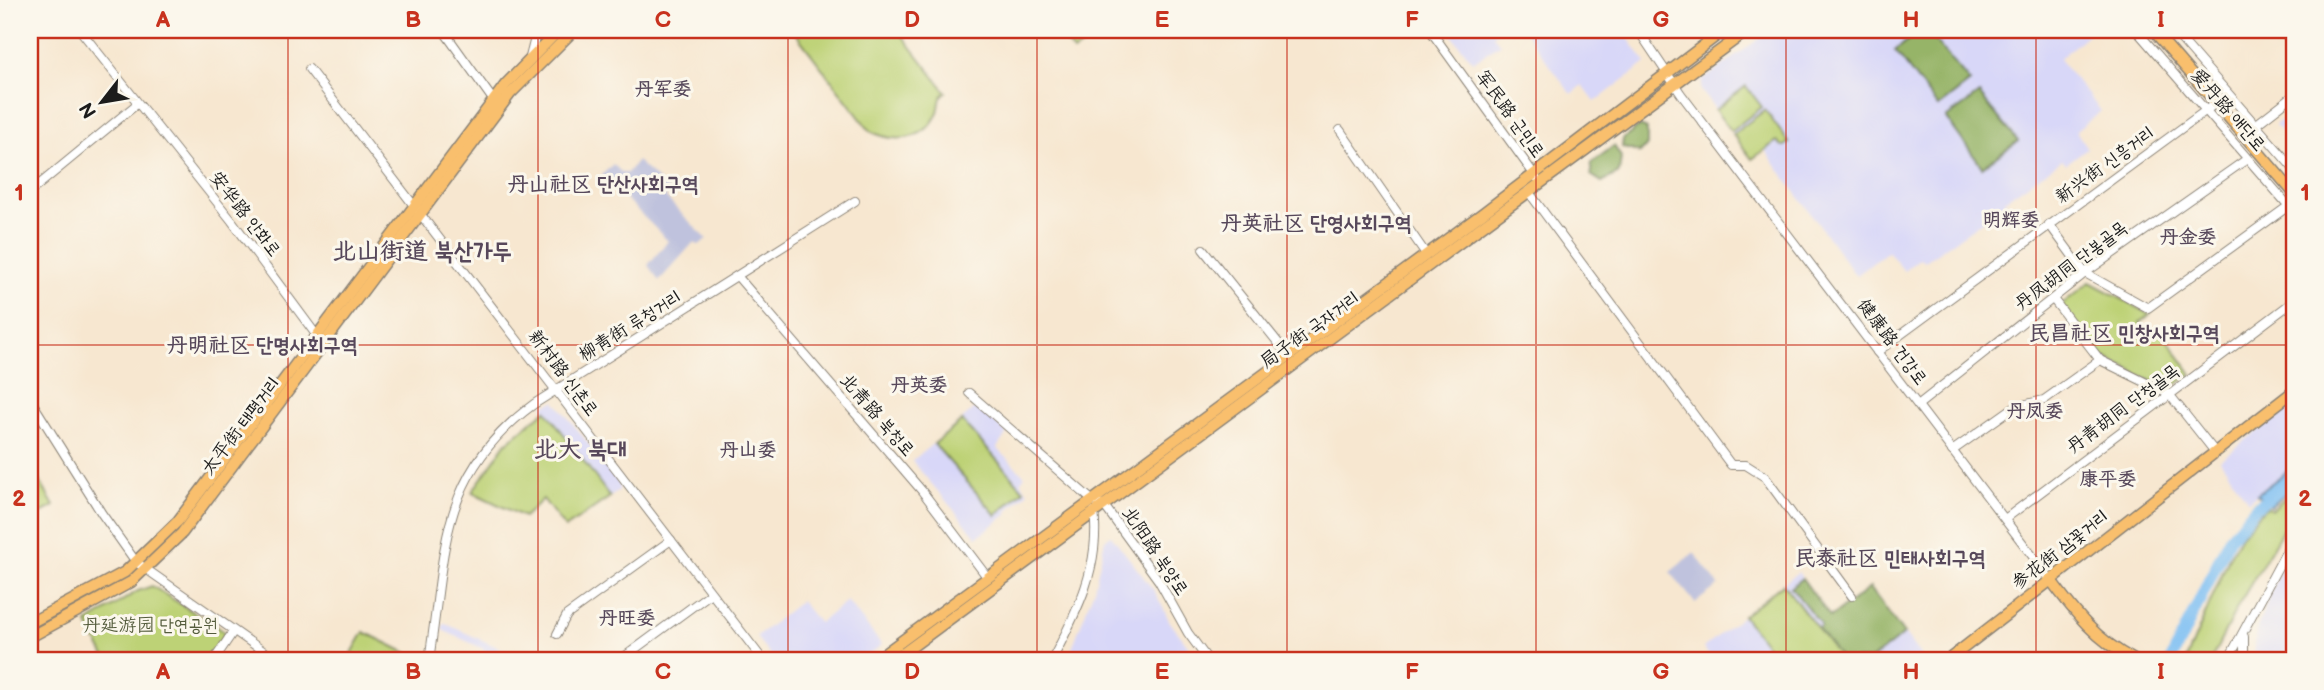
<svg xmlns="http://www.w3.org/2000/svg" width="2324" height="690" viewBox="0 0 2324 690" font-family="'Balsamiq Sans','LXGW WenKai TC','Poor Story',sans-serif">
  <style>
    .built { fill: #d8d7f8 }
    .industrial { fill: #bfc2dd }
    .green { fill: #bdd276; stroke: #6c7749; stroke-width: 2 }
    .forest { fill: #96b467; stroke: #596842; stroke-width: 2 }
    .water { fill: #7ebff3; stroke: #4d6e88; stroke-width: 2 }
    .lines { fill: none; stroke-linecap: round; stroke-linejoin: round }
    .river { stroke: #7ebff3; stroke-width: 12 }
    .minor-casing { stroke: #8a8276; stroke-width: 10 }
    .major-casing { stroke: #8a8276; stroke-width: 13 }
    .minor { stroke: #fff; stroke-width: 8 }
    .major { stroke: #f9bf6d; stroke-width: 10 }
    .grid { fill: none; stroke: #c8321e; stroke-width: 2; stroke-opacity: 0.55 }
    .labels { text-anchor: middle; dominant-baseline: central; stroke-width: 6; stroke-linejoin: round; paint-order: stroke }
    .street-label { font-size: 18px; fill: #1c1c1c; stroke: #fbf7ec }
    .park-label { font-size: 18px; fill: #545c3c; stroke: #fbf7ec }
    .neighbourhood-label { font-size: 19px; font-weight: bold; fill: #57485b; stroke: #fbf7ec }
    .quarter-label { font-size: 21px; font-weight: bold; fill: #57485b; stroke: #fbf7ec }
    .district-label { font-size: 24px; font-weight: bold; fill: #57485b; stroke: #fbf7ec }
    .neatline { fill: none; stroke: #c8321e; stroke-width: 2.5 }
    .grid-label { font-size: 23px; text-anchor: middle; font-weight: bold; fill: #c8321e }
  </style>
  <rect width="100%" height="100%" fill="#fbf7ec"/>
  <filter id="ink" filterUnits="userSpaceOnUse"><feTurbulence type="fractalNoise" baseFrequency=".0143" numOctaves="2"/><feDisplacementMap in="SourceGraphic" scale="14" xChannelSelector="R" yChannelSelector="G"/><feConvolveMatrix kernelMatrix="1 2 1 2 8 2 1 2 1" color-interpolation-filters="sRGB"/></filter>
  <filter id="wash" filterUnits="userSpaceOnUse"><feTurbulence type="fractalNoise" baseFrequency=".00686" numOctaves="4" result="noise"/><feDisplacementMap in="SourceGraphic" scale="28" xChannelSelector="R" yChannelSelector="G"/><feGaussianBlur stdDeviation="1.57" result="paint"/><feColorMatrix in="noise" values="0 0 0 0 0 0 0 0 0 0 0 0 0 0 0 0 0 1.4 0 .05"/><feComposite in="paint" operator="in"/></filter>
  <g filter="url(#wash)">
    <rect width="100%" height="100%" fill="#f7e7d0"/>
    <g class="built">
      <path d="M 1448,30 L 1500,30 L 1493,35 L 1500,44 L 1473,62 Z"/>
      <path d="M 1524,30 L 1622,30 L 1646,63 L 1595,102 L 1582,85 L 1571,94 Z"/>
      <path d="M 1771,30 L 2093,30 L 2059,59 L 2101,111 L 2076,131 L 2087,148 L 2066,164 L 2062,160 L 2005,200 L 2007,204 L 1924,262 L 1920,258 L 1904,271 L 1888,251 L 1856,276 L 1765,150 L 1752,159 L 1701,90 L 1702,81 Z"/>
      <path d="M 2294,110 L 2294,147 L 2275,125 Z"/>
      <path d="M 555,401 L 619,483 L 619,491 L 610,497 L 543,406 Z"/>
      <path d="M 2294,403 L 2294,466 L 2248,501 L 2220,460 Z"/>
      <path d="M 977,407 L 1007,433 L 997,448 L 1025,476 L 1021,481 L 1028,493 L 1007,511 L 1008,514 L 977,537 L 912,461 Z"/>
      <path d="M 1111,535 L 1155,592 L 1170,622 L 1199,660 L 1078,660 L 1071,651 L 1094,589 L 1105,540 Z"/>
      <path d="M 2282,566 L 2294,580 L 2294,660 L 2252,660 L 2258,625 Z"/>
      <path d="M 1798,572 L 1830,617 L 1870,588 L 1924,660 L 1713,660 L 1703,648 Z"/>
      <path d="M 801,601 L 819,623 L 847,601 L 882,645 L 861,660 L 774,660 L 756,637 Z"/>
      <path d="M 444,623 L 526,660 L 486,660 L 484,649 L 442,630 Z"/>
    </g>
    <g class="industrial">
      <path d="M 637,161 L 670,191 L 665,197 L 707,239 L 699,245 L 694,242 L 659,281 L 648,265 L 668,241 L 602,175 L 613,164 L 622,173 L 627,173 Z"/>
      <path d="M 1694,553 L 1719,585 L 1695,603 L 1670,572 Z"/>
    </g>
    <g class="green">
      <path d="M 793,30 L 898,30 L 946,92 C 938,98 941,103 938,112 C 926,141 895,144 870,131 Z"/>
      <path d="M 1057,30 L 1100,30 L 1102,33 L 1073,52 Z"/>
      <path d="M 1746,86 L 1762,107 L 1731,131 L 1715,110 Z"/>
      <path d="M 1765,110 L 1789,143 L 1783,147 L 1777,141 L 1752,159 L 1733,134 Z"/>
      <path d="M 2090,282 L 2150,314 L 2140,323 L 2149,335 L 2159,328 L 2192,374 L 2168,389 L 2098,354 L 2061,305 Z"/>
      <path d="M 546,410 L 610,497 L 565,528 L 543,499 L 524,517 L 472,492 L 506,443 Z"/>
      <path d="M 962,421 L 1024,490 L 996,515 L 934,444 Z"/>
      <path d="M 30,464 L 54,506 L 30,519 Z"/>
      <path d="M 2294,490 L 2294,511 L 2239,604 L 2211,660 L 2186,660 L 2230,555 L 2242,534 L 2263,510 L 2267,507 L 2271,510 Z"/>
      <path d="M 1783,584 L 1842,660 L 1778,660 L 1743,616 Z"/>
      <path d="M 152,586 L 226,633 L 206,660 L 107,660 L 87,623 L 138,591 Z"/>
      <path d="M 364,632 L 417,658 L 416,660 L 348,660 Z"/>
    </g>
    <g class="forest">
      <path d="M 1920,30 L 1926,30 L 1970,82 L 1938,107 L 1895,51 Z"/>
      <path d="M 1979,94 L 2018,141 L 1982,167 L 1946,118 Z"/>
      <path d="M 1640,126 L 1647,129 L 1647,145 L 1640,153 L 1622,147 L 1623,139 Z"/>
      <path d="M 1614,146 L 1621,157 L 1619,173 L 1602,182 L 1591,175 L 1591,163 Z"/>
      <path d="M 1802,578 L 1830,617 L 1870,588 L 1904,634 L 1871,660 L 1842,660 L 1818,629 L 1821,625 L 1791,587 Z"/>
    </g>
    <path class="water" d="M 2294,466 L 2294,485 L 2271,506 L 2257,494 Z"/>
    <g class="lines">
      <path class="river" d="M 2171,660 L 2229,539 L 2255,508 L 2294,478"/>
    </g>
  </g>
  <g filter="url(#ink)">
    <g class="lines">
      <g class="minor-casing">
        <g id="minor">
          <path d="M 80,30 L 232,221 L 320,340"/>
          <path d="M 443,30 L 496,104"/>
          <path d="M 1430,30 L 1536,177"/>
          <path d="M 1638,30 L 1681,94 L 2050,579"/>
          <path d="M 2136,30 L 2294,212"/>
          <path d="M 2173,30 L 2294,169"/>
          <path d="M 2282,30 L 2294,45"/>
          <path d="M 529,61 L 537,30"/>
          <path d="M 309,69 L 763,660"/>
          <path d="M 1340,130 L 1426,254"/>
          <path d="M 2249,130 L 2294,95"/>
          <path d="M 30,175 L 38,185"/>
          <path d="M 1528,191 L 1731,465 L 1746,465 L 1765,477 L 1852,596"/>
          <path d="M 30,192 L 137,104"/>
          <path d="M 2049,224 L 2085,273 L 2148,308 L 2294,202"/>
          <path d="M 1203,249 L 1288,355"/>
          <path d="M 738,277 L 922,491 L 988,578"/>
          <path d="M 2053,299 L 2100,360 L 2169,394 L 2215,452"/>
          <path d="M 1877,352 L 2216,103"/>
          <path d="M 969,393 L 1093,501 L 1103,504 L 1159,581 L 1188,633 L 1208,660"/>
          <path d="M 30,399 L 102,514 L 136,562 L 276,660"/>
          <path d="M 1918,405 L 2085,273 L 2247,159"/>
          <path d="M 1952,451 L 2014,407 L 2044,400 L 2100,360"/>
          <path d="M 2005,519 L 2294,301"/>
          <path d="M 557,634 L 567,615 L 671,540"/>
          <path d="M 214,660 L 233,632"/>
          <path d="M 429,660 C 446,554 437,475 534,404 L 855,201"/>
          <path d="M 620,660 L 711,593"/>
          <path d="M 1052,660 C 1077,612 1101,566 1094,511"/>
          <path d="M 2228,660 L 2294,537"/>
          <path d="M 2244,660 L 2244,637"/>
        </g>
      </g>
      <g class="major-casing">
        <g id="major">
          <path d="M 2153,30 L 2294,193"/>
          <path d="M 2050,579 C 2075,613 2096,640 2134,660"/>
          <path d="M 30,623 L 125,572 L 178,521 L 506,84 L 559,30"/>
          <path d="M 30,637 L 131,582 L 182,533 L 510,94 L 574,30"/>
          <path d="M 876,660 L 1483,213 L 1724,30"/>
          <path d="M 894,660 L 1748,30"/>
          <path d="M 1948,660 L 2294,391"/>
        </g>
      </g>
      <use href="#minor" class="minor"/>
      <use href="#major" class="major"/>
    </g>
  </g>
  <path class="grid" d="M 288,30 L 288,660M 538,30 L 538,660M 788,30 L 788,660M 1037,30 L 1037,660M 1287,30 L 1287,660M 1536,30 L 1536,660M 1786,30 L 1786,660M 2036,30 L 2036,660M 30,345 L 2294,345"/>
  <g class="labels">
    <g class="street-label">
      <text transform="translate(2228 110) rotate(49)">爱丹路 애단로</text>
      <text transform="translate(1510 114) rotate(54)">军民路 군민로</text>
      <text transform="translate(2105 165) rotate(-36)">新兴街 신흥거리</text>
      <text transform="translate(245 214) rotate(52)">安华路 안화로</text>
      <text transform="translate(2071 266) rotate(-37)">丹凤胡同 단봉골목</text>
      <text transform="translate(630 326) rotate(-32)">柳青街 류청거리</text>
      <text transform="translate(1310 330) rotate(-36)">局子街 국자거리</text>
      <text transform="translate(1892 342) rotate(53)">健康路 건강로</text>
      <text transform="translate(563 373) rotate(53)">新村路 신촌로</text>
      <text transform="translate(2123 409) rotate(-37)">丹青胡同 단청골목</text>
      <text transform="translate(877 415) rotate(49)">北青路 북청로</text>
      <text transform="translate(241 426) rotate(-53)">太平街 태평거리</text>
      <text transform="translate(2060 550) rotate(-38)">参花街 삼꽃거리</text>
      <text transform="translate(1155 551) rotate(56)">北阳路 북양로</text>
    </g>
    <g class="park-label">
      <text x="150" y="625">丹延游园 단연공원</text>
    </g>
    <g class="neighbourhood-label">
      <text x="663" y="89">丹军委</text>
      <text x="2011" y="220">明辉委</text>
      <text x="2188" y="237">丹金委</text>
      <text x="919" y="385">丹英委</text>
      <text x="2035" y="411">丹凤委</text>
      <text x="748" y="450">丹山委</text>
      <text x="2108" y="479">康平委</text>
      <text x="627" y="618">丹旺委</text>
    </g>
    <g class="quarter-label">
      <text x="603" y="184">丹山社区 단산사회구역</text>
      <text x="1316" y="223">丹英社区 단영사회구역</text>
      <text x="2124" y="333">民昌社区 민창사회구역</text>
      <text x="262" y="345">丹明社区 단명사회구역</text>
      <text x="1890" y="558">民泰社区 민태사회구역</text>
    </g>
    <g class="district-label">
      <text x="422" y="251">北山街道 북산가두</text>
      <text x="580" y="449">北大 북대</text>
    </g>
  </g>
  <rect width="2324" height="690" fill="none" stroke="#fbf7ec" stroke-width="77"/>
  <g transform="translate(102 102) rotate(239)" stroke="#fbf7ec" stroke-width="5" paint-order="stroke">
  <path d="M0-5L12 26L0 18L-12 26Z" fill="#1c1c1c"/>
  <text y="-10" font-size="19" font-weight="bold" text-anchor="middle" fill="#1c1c1c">N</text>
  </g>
  <rect x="38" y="38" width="2248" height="614" class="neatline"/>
  <g class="grid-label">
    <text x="163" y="27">A</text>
    <text x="413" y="27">B</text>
    <text x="663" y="27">C</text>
    <text x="912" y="27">D</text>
    <text x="1162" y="27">E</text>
    <text x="1412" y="27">F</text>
    <text x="1661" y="27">G</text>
    <text x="1911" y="27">H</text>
    <text x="2161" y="27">I</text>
    <text x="19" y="200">1</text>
    <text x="2305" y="200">1</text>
    <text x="19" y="506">2</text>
    <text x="2305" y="506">2</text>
    <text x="163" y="679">A</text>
    <text x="413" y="679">B</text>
    <text x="663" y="679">C</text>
    <text x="912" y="679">D</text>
    <text x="1162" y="679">E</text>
    <text x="1412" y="679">F</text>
    <text x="1661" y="679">G</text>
    <text x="1911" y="679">H</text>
    <text x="2161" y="679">I</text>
  </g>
</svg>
